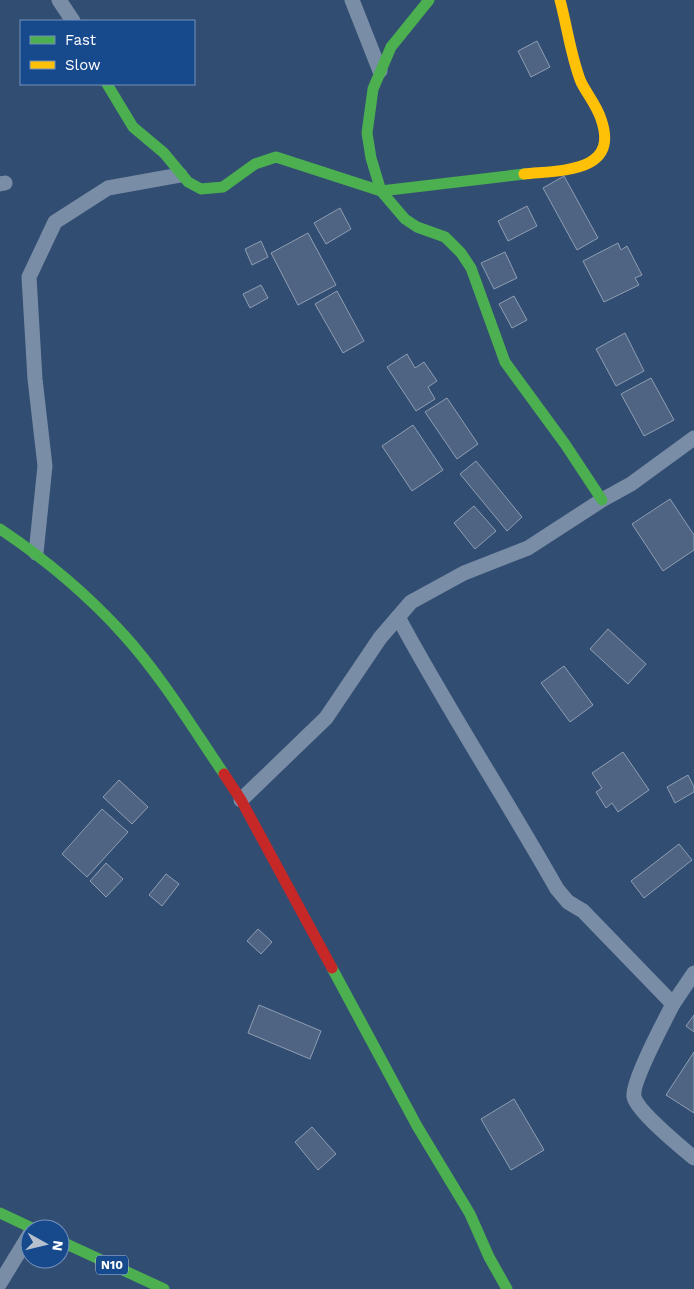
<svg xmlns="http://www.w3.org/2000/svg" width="694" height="1289" viewBox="0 0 694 1289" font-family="'Work Sans',sans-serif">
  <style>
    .building { fill: #4e6482; stroke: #8e9eb4 }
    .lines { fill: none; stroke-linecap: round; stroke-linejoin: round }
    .street { stroke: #798da6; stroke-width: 15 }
    .fast { stroke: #4caf50; stroke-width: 11 }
    .slow { stroke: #ffc107; stroke-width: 11 }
    .jam { stroke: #c62828; stroke-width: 11 }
    .labels { text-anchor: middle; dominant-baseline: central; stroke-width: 4; stroke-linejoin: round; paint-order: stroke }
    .shield { fill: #17498d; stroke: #b9c8dd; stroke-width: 1 }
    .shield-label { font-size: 12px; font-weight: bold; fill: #fff }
  </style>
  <rect width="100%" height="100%" fill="#324d72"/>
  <g class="building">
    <path d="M 537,41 L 550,67 L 531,77 L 518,51 Z"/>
    <path d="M 564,176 L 598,238 L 577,250 L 543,188 Z"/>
    <path d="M 527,206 L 537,226 L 508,241 L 498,221 Z"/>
    <path d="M 340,208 L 351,229 L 326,244 L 314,223 Z"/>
    <path d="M 308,233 L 336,285 L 298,305 L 271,253 Z"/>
    <path d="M 261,241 L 268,257 L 252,265 L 245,249 Z"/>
    <path d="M 618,243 L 621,250 L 627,246 L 642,275 L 635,278 L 639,285 L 604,302 L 583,261 Z"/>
    <path d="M 505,252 L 517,278 L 494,289 L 481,263 Z"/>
    <path d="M 261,285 L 268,298 L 250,308 L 243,294 Z"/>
    <path d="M 337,291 L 364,341 L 343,353 L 315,304 Z"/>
    <path d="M 514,296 L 527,320 L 512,328 L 499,304 Z"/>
    <path d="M 625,333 L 644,371 L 616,386 L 596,349 Z"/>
    <path d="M 407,354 L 415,368 L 424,362 L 437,381 L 428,387 L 435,399 L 416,411 L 387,367 Z"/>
    <path d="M 651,378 L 674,420 L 644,436 L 621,394 Z"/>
    <path d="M 447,398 L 478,444 L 457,459 L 425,412 Z"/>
    <path d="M 413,425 L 443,470 L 412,491 L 382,446 Z"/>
    <path d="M 476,461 L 522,517 L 507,531 L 460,474 Z"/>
    <path d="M 670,499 L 694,535 L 694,550 L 663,571 L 632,524 Z"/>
    <path d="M 474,506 L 496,531 L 475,549 L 454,523 Z"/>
    <path d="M 608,629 L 646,664 L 628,684 L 590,649 Z"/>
    <path d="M 564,666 L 593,705 L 570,722 L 541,683 Z"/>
    <path d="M 623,752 L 649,790 L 618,812 L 612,803 L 606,808 L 596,792 L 602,788 L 592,773 Z"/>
    <path d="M 688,775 L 694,787 L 694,792 L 675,803 L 667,787 Z"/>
    <path d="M 119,780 L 148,807 L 132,824 L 103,797 Z"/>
    <path d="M 102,809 L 128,832 L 87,877 L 62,854 Z"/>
    <path d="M 679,844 L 692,860 L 644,898 L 631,881 Z"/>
    <path d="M 106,863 L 123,879 L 106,897 L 90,881 Z"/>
    <path d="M 166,874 L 179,884 L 162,906 L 149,895 Z"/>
    <path d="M 258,929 L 272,942 L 261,954 L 247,941 Z"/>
    <path d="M 259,1005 L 321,1031 L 310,1059 L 248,1033 Z"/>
    <path d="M 694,1015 L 694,1032 L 686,1026 Z"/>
    <path d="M 694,1052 L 694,1113 L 666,1095 Z"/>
    <path d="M 514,1099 L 544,1150 L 511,1170 L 481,1119 Z"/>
    <path d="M 312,1127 L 336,1154 L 318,1170 L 295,1142 Z"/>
  </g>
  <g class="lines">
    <g class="street">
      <path d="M 59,0 L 73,21"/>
      <path d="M 352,0 L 380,71"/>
      <path d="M 0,184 L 5,183"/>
      <path d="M 36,553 L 45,466 L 35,379 L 29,277 L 55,222 L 108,188 L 180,175"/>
      <path d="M 398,617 C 448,710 505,797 557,889 L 568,902 L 583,911 L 673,1004 L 694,973"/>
      <path d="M 241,800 L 326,718 L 380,638 L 411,602 L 464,573 L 528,548 L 602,500 L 631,484 L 694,438"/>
      <path d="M 673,1004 C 665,1020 631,1083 634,1097 C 638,1112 681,1147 694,1158"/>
      <path d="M 0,1283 L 30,1234"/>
    </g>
    <g class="fast">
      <path d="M 429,0 L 391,47 L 373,89 L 367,133 L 371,158 L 381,191 L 405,219 L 417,227 L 445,237 L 461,253 L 471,268 L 505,362 L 565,444 L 602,500"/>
      <path d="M 107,84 L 133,127 L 164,153 L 188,182 L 201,189 L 223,187 L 255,164 L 276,157 L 381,191 L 524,174"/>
      <path d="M 0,529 C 45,559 87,594 124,635 C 162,677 192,727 224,774"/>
      <path d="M 332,968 L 417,1126 L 470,1214 L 489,1257 L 507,1289"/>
      <path d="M 0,1213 L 34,1229"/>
      <path d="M 60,1241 L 164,1289"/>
    </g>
    <path class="slow" d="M 524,174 C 561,170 620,173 601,119 C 597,106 587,94 581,82 C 571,57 567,26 560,0"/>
    <path class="jam" d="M 224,774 L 241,800 L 332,968"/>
  </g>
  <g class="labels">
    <rect class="shield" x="96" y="1255.5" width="32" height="19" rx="4"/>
    <g class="shield-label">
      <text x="112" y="1265">N10</text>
    </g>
  </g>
  <rect x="20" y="20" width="175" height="65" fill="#17498d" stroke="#7492bb"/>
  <rect x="30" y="36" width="25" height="8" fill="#4caf50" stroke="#7492bb"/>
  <text x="65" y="45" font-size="15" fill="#ffffff">Fast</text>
  <rect x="30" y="61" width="25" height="8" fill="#ffc107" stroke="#7492bb"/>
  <text x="65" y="70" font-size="15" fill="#ffffff">Slow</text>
  <g transform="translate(45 1244) rotate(98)"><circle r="24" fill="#17498d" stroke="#7492bb"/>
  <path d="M0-4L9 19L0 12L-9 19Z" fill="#b7c1ce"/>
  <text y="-8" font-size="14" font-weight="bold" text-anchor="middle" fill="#ffffff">N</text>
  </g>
</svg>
